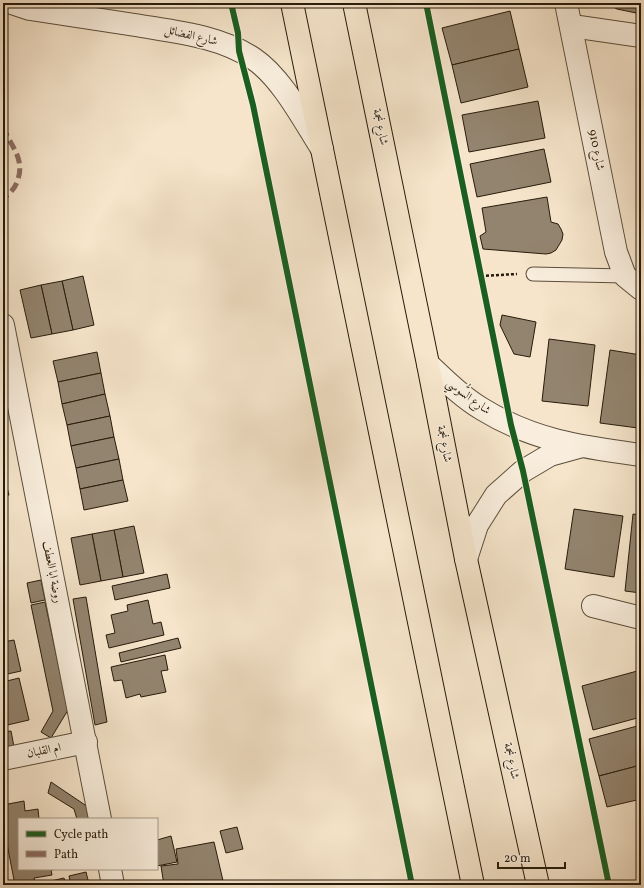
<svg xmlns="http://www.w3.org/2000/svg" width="644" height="888" viewBox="0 0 644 888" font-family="Vollkorn,Amiri,serif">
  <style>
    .building { fill: #93846f; stroke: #271b0b }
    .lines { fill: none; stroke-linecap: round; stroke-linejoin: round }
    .service-casing { stroke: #5b4e3b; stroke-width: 15 }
    .minor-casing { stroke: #5b4e3b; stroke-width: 24 }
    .tertiary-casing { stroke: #5b4e3b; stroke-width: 24 }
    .primary-casing { stroke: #271b0b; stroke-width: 24 }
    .path { stroke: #271b0b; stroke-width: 2.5; stroke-dasharray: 3 2; stroke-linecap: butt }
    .service { stroke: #f9eedd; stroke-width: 13 }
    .minor { stroke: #f9eedd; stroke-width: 22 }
    .tertiary { stroke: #f9eedd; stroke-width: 22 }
    .primary { stroke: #f6e5cb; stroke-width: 22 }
    .quiet { stroke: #8d6e63; stroke-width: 5; stroke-dasharray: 10 5; stroke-linecap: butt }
    .cycleway-casing { stroke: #f9eedd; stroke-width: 8 }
    .cycleway { stroke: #1b5e20; stroke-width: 6 }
    .labels { text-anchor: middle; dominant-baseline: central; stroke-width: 3; stroke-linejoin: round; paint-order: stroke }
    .street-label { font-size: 12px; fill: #271b0b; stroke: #f9eedd }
  </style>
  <rect width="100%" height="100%" fill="#f6e5cb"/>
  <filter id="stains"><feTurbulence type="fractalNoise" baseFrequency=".005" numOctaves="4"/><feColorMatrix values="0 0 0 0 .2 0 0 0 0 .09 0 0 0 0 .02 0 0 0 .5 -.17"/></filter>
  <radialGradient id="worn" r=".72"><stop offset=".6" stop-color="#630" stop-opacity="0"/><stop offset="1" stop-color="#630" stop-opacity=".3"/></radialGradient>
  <g class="building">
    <path d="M 606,3 L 641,3 L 641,14 L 617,9 Z"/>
    <path d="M 510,11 L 519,49 L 452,65 L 442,28 Z"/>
    <path d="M 519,49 L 528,87 L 461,103 L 452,65 Z"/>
    <path d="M 538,101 L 545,138 L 469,152 L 462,115 Z"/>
    <path d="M 544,149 L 551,182 L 477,197 L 470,164 Z"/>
    <path d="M 547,197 L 551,222 L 558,224 L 561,229 L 563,234 L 562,240 L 556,250 L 551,253 L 546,254 L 483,249 L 480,236 L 486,232 L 482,208 Z"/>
    <path d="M 83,276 L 94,325 L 73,330 L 62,281 Z"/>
    <path d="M 62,281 L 73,330 L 52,334 L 41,285 Z"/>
    <path d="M 41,285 L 52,334 L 31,338 L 20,290 Z"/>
    <path d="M 502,315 L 536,322 L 530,357 L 514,354 L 500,325 Z"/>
    <path d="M 549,339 L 595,345 L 588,406 L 542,401 Z"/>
    <path d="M 610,350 L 641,355 L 641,407 L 638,428 L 600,423 Z"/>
    <path d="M 97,352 L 101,373 L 58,382 L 53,361 Z"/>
    <path d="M 101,373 L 105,394 L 62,404 L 58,382 Z"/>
    <path d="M 105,394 L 110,416 L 67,425 L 62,404 Z"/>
    <path d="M 110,416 L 114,437 L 71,446 L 67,425 Z"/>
    <path d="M 114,437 L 119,459 L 76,468 L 71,446 Z"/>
    <path d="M 119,459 L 123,480 L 80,489 L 76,468 Z"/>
    <path d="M 3,473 L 9,495 L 3,496 Z"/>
    <path d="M 123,480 L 128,501 L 84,510 L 80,489 Z"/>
    <path d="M 574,509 L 623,516 L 614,577 L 565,569 Z"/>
    <path d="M 633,514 L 641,515 L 641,593 L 625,591 Z"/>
    <path d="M 134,526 L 144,573 L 123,577 L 114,530 Z"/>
    <path d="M 114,530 L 123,577 L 101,581 L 92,534 Z"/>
    <path d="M 92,534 L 101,581 L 80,585 L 71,538 Z"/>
    <path d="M 167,574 L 170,588 L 115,600 L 112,586 Z"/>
    <path d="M 41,580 L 45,600 L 31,603 L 27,583 Z"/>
    <path d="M 86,597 L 107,722 L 95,725 L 73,599 Z"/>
    <path d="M 148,600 L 153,624 L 161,622 L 164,635 L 109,648 L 106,635 L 115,633 L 111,615 L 128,611 L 127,605 Z"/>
    <path d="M 45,602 L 68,710 L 51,738 L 41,732 L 53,711 L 31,605 Z"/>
    <path d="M 178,638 L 181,648 L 121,662 L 119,653 Z"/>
    <path d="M 14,640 L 21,671 L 3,675 L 3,642 Z"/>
    <path d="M 165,655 L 168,670 L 161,671 L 166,692 L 141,697 L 140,694 L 126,698 L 122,680 L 114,681 L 111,667 Z"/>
    <path d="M 641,670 L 641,717 L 593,730 L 582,686 Z"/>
    <path d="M 19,678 L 29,720 L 3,726 L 3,682 Z"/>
    <path d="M 641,725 L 641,765 L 599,776 L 589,739 Z"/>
    <path d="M 11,731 L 14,747 L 3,749 L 3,732 Z"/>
    <path d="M 641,765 L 641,799 L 607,807 L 599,776 Z"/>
    <path d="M 51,782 L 91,809 L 93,819 L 77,819 L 74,809 L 48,793 Z"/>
    <path d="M 24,801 L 25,811 L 38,809 L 39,819 L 19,819 L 19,869 L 57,869 L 51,870 L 52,875 L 34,878 L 35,882 L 15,885 L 3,823 L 3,805 Z"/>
    <path d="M 237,827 L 243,849 L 226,853 L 220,831 Z"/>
    <path d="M 171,836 L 177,862 L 157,866 L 157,840 Z"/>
    <path d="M 214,842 L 224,885 L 164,885 L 161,866 L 178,864 L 176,849 Z"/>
    <path d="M 86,872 L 89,884 L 71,885 L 69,876 Z"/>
    <path d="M 64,878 L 66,885 L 52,885 L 51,881 Z"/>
  </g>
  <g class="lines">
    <g class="service-casing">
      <path id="service" d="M 533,274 L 625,276"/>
    </g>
    <g class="minor-casing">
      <g id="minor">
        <path d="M 566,3 L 616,252 L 625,276 L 641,289"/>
        <path d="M 572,26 L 641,36"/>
        <path d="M 3,325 L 100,819"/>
        <path d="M 428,364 C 445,380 462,397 482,409 C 534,441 582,447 641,455"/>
        <path d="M 466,559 L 477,525 L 496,495 L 523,471 L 550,455 L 579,447"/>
        <path d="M 593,606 L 641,618"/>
        <path d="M 3,759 L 86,742"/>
        <path d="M 110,869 L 113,885"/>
      </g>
    </g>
    <g class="tertiary-casing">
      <path id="tertiary" d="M 12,3 L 30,9 C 65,14 100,20 135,25 C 176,32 220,36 254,59 C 282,78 304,121 322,149"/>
    </g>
    <g class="primary-casing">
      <g id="primary">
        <path d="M 292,3 L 473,885"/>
        <path d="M 354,3 L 428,364 L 466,559 L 538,885"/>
      </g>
    </g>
    <path class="path" d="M 481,276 L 517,274"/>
    <use href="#service" class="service"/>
    <use href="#minor" class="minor"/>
    <use href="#tertiary" class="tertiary"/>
    <use href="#primary" class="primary"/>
    <path class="quiet" d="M 3,127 C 10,145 25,158 18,179 C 16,187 10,194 3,198"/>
    <g class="cycleway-casing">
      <g id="cycleway">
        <path d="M 231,3 L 238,33 L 239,51 L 253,105 L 412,885"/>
        <path d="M 426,3 L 511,425 L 523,471 L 609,885"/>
      </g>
    </g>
    <use href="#cycleway" class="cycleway"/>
  </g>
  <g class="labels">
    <g class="street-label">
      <text transform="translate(191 36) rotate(13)">شارع الفضائل</text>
      <text transform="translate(380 127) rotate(78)">شارع نجمة</text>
      <text transform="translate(596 150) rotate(79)">شارع 910</text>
      <text transform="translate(468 397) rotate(36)">شارع السُّوسي</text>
      <text transform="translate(444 444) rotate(79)">شارع نجمة</text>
      <text transform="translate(52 572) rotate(79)">روضة ابا العطف</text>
      <text transform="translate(44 751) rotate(-11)">ام القلبان</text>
      <text transform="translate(511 761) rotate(78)">شارع نجمة</text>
    </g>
  </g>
  <rect width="644" height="888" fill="none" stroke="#f6e5cb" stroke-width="16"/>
  <rect x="4" y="4" width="636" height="880" fill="none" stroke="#271b0b" stroke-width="2"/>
  <rect x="8" y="8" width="628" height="872" fill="none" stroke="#271b0b"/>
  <rect x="18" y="818" width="140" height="52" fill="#f9eedd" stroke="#a59a89"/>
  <rect x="26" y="831" width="20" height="6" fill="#1b5e20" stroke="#a59a89"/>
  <text x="54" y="838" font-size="12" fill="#271b0b">Cycle path</text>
  <rect x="26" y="851" width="20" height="6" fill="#8d6e63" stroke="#a59a89"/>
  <text x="54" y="858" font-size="12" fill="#271b0b">Path</text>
  <path d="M498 862v6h67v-6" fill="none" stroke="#271b0b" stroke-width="2"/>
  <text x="504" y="862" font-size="12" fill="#271b0b" stroke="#f9eedd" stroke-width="3" paint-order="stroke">20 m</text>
  <rect width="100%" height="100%" filter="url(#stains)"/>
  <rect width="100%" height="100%" fill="url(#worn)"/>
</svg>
